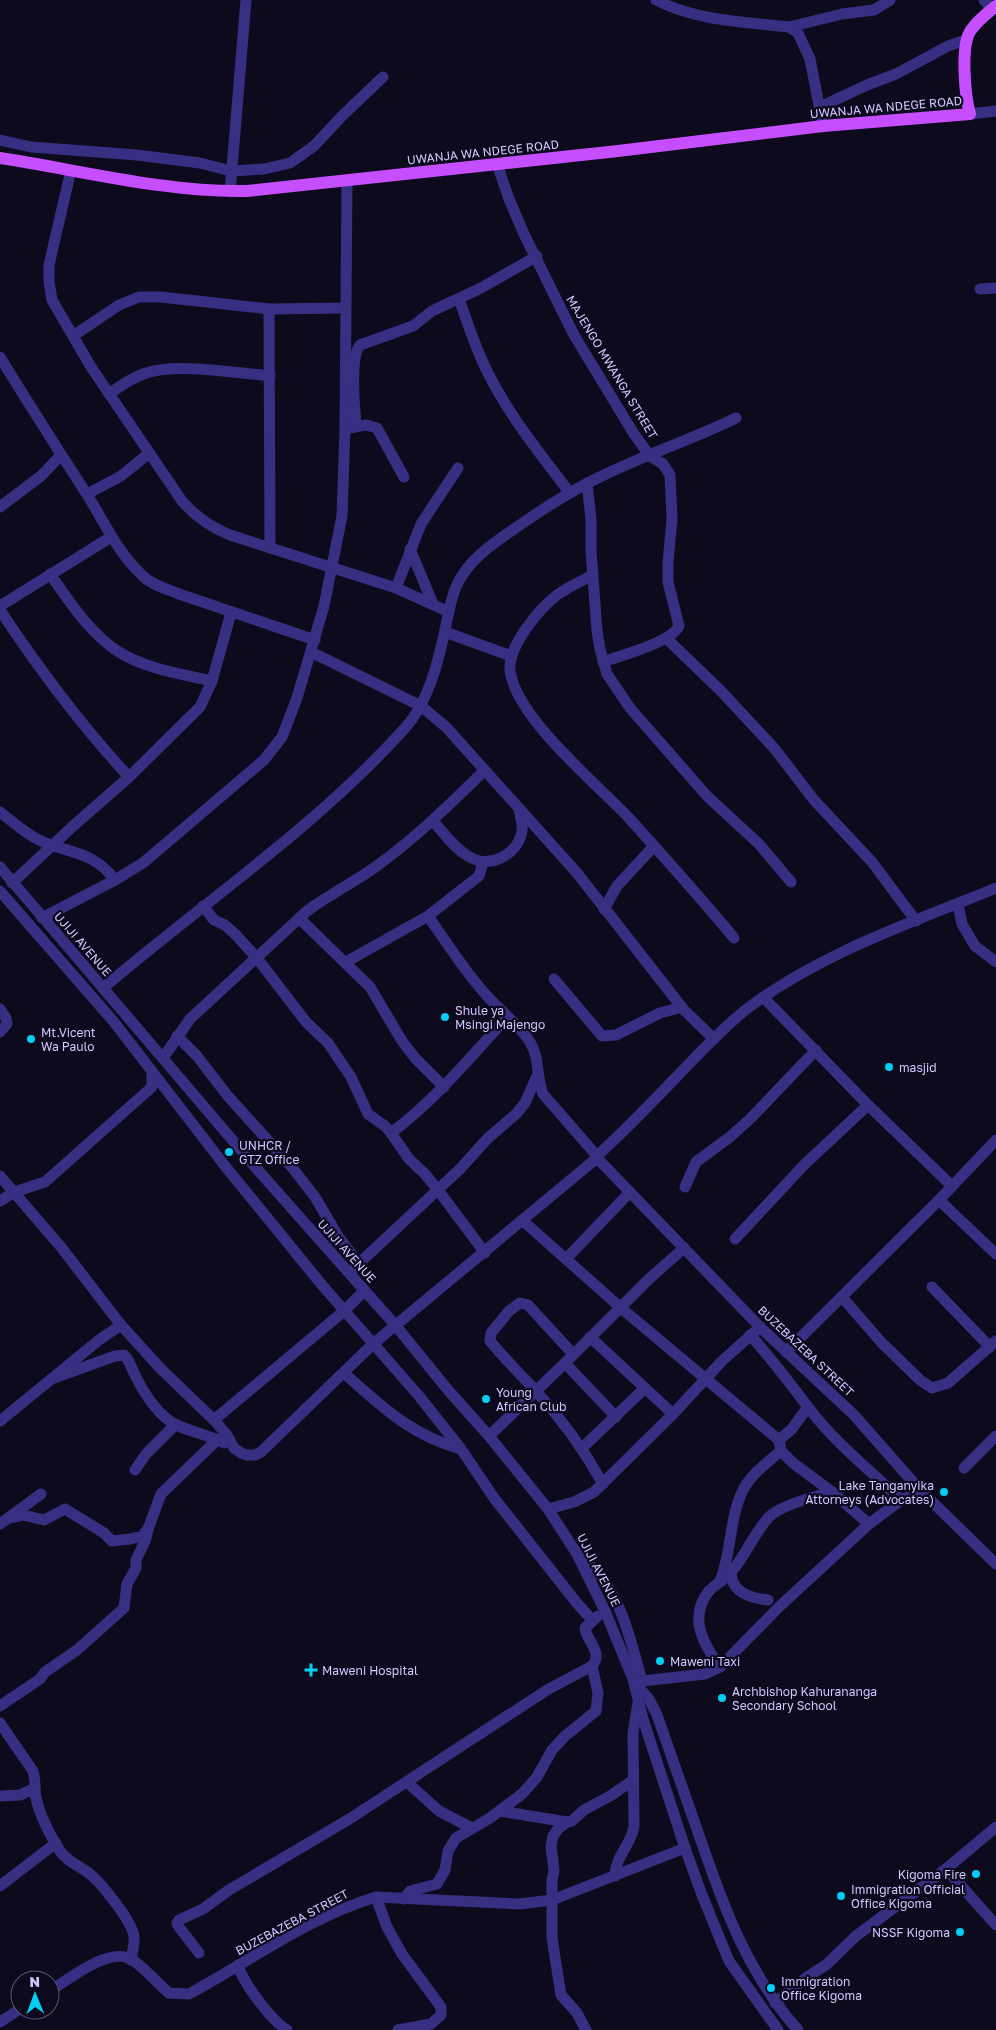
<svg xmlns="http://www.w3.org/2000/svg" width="996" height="2030" viewBox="0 0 996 2030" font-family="'Golos Text',sans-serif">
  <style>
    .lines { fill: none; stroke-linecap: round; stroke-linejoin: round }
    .minor { stroke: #373082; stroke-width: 11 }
    .major { stroke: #c54eff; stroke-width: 12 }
    .poi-dot { fill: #00cff2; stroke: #0e0a1e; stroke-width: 2 }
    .labels { text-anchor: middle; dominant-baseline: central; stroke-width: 4.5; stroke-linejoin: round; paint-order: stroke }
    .street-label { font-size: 12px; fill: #d0c7ff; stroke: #0e0a1e }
    .poi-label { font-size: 12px; fill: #d0c7ff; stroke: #0e0a1e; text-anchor: start }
  </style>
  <rect width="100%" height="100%" fill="#0e0a1e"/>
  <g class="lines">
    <g class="minor">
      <path d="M 656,0 C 696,21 746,22 789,27 L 798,33 L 810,59 L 823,126"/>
      <path d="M 984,0 L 992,9"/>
      <path d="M 789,27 L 842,14 L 874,10 L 890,0"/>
      <path d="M 820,107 L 867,85 L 896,74 L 948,46 L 966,40"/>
      <path d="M 970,114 L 996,111"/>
      <path d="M 0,140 L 31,147 L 137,155 L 200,163 L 231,171 L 264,169 L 290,163 L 314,146 L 342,116 L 383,77"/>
      <path d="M 497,164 L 509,199 L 524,234 L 574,335 L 634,434 L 650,456 L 663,464 L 670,475 L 672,519 L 668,562 L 668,582 L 679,626 C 670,643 622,655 603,662"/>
      <path d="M 71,170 L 49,265 L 49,282 L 52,300 L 91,367 L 182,501 C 196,517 210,527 230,535 L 396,588 L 449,612"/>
      <path d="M 230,192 L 246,0"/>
      <path d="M 980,289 L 996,288"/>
      <path d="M 459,299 C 468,324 476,350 488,373 C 510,417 541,455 570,493"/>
      <path d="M 269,309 L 270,548"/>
      <path d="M 73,336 L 119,305 L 139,297 L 161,297 L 269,309 L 345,308"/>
      <path d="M 0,357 C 28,403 57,448 86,493 C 104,521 117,552 142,575 C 151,585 167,589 179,594 L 315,640"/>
      <path d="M 109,394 C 120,386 130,379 143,374 C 175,362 236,373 270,376"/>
      <path d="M 356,426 C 355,409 349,358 360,345 L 413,326 L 432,311 L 481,288 L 537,256"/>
      <path d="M 349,428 L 366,425 L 377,428 L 404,477"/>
      <path d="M 587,483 L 591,519 L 591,551 L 597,631 L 600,649 L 607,674 L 630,708 L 707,796 L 759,844 L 791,882"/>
      <path d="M 87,494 L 121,476 L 148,454"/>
      <path d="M 0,507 L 41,476 L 61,455"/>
      <path d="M 410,549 L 433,604"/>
      <path d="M 50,574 C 70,602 90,634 119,652 C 146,669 182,674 212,681"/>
      <path d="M 593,575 C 581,581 568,587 557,595 C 539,609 508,646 510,670 C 515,717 597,784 629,818 C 665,858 700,897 734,938"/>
      <path d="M 396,588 L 421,524 L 458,468"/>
      <path d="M 0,606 L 111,537"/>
      <path d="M 0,610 C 39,669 81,725 129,777"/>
      <path d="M 445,632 L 511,656"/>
      <path d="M 666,638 L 721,691 L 774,748 L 814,800 L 872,862 L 916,921"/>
      <path d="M 311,652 L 421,706 L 446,727 L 577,873 L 684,1010 L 714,1039"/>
      <path d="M 0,812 C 13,822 27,835 41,841 C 71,854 93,851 115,880"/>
      <path d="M 433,821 C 444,833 454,848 468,856 C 489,870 518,855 522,831 C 523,824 520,815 519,808"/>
      <path d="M 0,867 L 257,1169 L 396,1326 L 448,1390 L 489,1436 L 548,1509 L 577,1554 L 605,1611 L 633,1679 L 643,1719 L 685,1848 L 702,1895 L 729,1961 L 778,2030"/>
      <path d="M 12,883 L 72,827 L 129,777 L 200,707 L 212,681 L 231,613"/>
      <path d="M 0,891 L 114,1022 L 225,1166 L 322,1285 L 419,1396 L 461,1449 L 494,1498 L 576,1602 L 592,1620"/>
      <path d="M 958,905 L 962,924 L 975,946 L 996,962"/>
      <path d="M 203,906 L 214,920 L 225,925 L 235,934 L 257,958 L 306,1022 L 328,1043 L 351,1077 L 368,1114 L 385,1126 L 391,1133 L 409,1159 L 425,1174 L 438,1190 L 485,1253"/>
      <path d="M 604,909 L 617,886 L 654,846"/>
      <path d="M 428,916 C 447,943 465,972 488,997 C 500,1010 522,1028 530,1042 C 540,1058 536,1077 543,1094 L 597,1156"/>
      <path d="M 42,918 L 115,880 L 143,863 L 264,760 L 282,737 L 297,698 L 324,606 L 342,516 L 345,429 L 347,181"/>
      <path d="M 299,918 L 370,987 L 402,1041 L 415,1058 L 444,1087"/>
      <path d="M 346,962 L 428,916 L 479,876 L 483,863"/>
      <path d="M 554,979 L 602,1036 L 616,1035 L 660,1013 L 682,1007"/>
      <path d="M 103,988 C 204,902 316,827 405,728 C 428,703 438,663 445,630 C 448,616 450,601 456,587 C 467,561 492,544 514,529 C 537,513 561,497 586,484 C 634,458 687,442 736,418"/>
      <path d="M 763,997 L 868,1105 L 952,1186"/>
      <path d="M 0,1009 L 6,1018 L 7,1024 L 0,1032"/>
      <path d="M 177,1036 L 197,1056 L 227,1095 L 291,1166 L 315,1197 L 338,1236 L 359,1264"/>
      <path d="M 163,1058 L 190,1019 L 307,911 C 330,894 355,882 378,865 C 417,837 450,804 484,771"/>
      <path d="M 391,1133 C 435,1100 470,1058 507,1017"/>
      <path d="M 597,1158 L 760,1327 L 854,1415 L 920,1490 L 996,1564"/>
      <path d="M 0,1176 L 61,1247 L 121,1325 L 161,1369 L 214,1420 L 227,1435 L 234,1448 L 241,1453 L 247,1455 L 255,1455 L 261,1452 L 373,1344 L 597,1158 L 597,1156 C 629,1127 658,1096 688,1065 C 707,1045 727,1024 748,1008 C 821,953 913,922 996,888"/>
      <path d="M 685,1187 L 696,1162 L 730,1137 L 751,1118 L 816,1050"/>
      <path d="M 939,1200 L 996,1254"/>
      <path d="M 0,1201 L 14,1192 L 45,1182 L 152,1087 L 152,1072"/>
      <path d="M 522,1220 L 621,1308 L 779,1440 L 781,1451 L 793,1463 L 832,1492 L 869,1524"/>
      <path d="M 735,1239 L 804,1165 L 868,1105"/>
      <path d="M 566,1259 L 630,1192"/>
      <path d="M 353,1269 L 460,1169 L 488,1138 L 516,1114 L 525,1103 L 537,1076"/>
      <path d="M 932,1287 L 990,1347"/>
      <path d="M 842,1297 L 881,1342 L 920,1380 L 932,1388 L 948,1383 L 996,1341"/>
      <path d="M 750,1335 C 771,1358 789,1382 808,1407 C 834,1442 870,1470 901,1500"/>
      <path d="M 590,1337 L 673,1414"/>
      <path d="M 786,1352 L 939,1200 L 996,1140"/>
      <path d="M 573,1354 L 528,1305 L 520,1303 L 509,1311 L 491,1333 L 490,1341 C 504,1358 519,1373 535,1390 C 561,1418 584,1450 603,1484"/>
      <path d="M 565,1363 L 616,1417"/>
      <path d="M 344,1373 C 381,1406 412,1436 461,1449"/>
      <path d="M 51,1379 L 115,1356 L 124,1355 C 130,1360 131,1368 135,1375 C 142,1390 154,1408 167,1419 C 181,1431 207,1433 224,1443"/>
      <path d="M 214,1420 L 344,1311 L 364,1291"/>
      <path d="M 0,1421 L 99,1340 L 121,1325"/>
      <path d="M 489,1436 L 565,1363 L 649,1279 L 684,1248"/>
      <path d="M 779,1440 L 791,1430 L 808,1407"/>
      <path d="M 582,1448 L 645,1388"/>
      <path d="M 964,1468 L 996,1436"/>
      <path d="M 135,1470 L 146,1454 L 175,1425"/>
      <path d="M 548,1509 L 574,1502 L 594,1492 L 673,1414 L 722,1361 L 760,1327"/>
      <path d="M 9,1518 L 23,1515 L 44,1520 L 65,1509 L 104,1533 L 112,1541 L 130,1539 L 142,1536 L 148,1529 L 161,1494 L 218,1439"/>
      <path d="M 0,1524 L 41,1494"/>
      <path d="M 581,1557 C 620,1587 629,1635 642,1681"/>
      <path d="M 731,1573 C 732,1593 751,1598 768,1600"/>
      <path d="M 720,1581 C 732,1552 729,1518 743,1490 C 751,1474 768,1462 781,1451"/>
      <path d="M 720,1667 C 703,1644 688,1617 709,1591 C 716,1584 726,1579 732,1571 C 746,1555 754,1533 769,1517 C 779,1506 816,1496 832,1492"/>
      <path d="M 633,1679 L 642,1681 L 705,1674 L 720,1667 L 779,1607 L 869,1524 L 901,1500 L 920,1490"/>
      <path d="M 635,1683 L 649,1699 L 657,1715 C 671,1756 686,1797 700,1838 C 724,1908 748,1974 798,2030"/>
      <path d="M 0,1706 L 40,1679 L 45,1672 L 77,1650 L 124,1608 L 127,1584 L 136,1568 L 136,1560 L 145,1541 L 148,1530"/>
      <path d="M 0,1723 L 33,1771 C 36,1780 34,1789 36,1798 C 40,1816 50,1835 60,1851 C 67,1862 80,1866 90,1874 C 101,1883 133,1922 134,1937 C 135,1944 132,1952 131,1960"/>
      <path d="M 408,1783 L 439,1811 L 472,1828"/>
      <path d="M 0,1796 L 20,1795 L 35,1788"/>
      <path d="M 500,1811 L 567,1822 L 572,1821 L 584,1810 L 610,1796 L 632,1781"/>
      <path d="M 567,1822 L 558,1829 L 553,1836 L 551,1846 L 554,1870 L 552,1881 L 552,1938 L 561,1995 L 577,2013 L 586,2030"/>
      <path d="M 946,1869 L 996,1925"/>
      <path d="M 615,1876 C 615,1856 632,1844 634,1826 L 633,1733 L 638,1703"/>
      <path d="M 0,1886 L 56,1843"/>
      <path d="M 376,1897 L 387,1927 L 402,1954 L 441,2007 L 441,2015 L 431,2024 L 398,2030"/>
      <path d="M 404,1899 L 410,1891 L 437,1884 L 445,1870 L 448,1851 L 456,1838 L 490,1818 L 522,1794 L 537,1777 L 552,1750 L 565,1736 L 596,1711 L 598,1693 L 592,1666"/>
      <path d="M 199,1953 L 179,1927 L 177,1923 L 179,1920 L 203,1909 L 229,1890 L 351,1818 L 547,1690 L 592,1666 C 604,1653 586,1640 585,1628 L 598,1616"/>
      <path d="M 238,1965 C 243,1983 271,2020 287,2030"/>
      <path d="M 50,1991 C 69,1979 108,1947 131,1959 C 143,1966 158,1984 169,1993 L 189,1994 C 250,1961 309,1917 376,1897 L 519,1904 L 552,1900 L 685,1848"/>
      <path d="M 775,2003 L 807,1977 L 826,1965 L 856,1936 L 946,1869 L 996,1827"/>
      <path d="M 0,2022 L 20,2009"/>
    </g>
    <path class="major" d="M 0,158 C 79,170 168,193 247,191 L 618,151 L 823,126 L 970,114 C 965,96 960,45 971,30 C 978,20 987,13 996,6"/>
  </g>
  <g class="poi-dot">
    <circle cx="445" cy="1017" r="5"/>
    <circle cx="31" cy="1039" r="5"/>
    <circle cx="889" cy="1067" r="5"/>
    <circle cx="229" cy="1152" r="5"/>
    <circle cx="486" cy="1399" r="5"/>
    <circle cx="944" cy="1492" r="5"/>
    <circle cx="660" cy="1661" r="5"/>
    <path d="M308.5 1662.5h5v5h5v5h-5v5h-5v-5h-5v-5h5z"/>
    <circle cx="722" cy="1698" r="5"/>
    <circle cx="976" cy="1874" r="5"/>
    <circle cx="841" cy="1896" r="5"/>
    <circle cx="960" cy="1932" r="5"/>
    <circle cx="771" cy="1988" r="5"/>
  </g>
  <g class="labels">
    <g class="street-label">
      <text transform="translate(886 107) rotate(-5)">UWANJA WA NDEGE ROAD</text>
      <text transform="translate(483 152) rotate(-6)">UWANJA WA NDEGE ROAD</text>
      <text transform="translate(612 367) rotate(59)">MAJENGO MWANGA STREET</text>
      <text transform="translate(83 944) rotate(49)">UJIJI AVENUE</text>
      <text transform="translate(347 1251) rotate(48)">UJIJI AVENUE</text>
      <text transform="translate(806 1351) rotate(43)">BUZEBAZEBA STREET</text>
      <text transform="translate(599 1570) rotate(63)">UJIJI AVENUE</text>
      <text transform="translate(292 1922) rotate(-28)">BUZEBAZEBA STREET</text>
    </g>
    <g class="poi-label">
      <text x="455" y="1010">Shule ya<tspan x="455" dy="14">Msingi Majengo</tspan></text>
      <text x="41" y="1032">Mt.Vicent<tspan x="41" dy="14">Wa Paulo</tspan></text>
      <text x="899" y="1067">masjid</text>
      <text x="239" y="1145">UNHCR /<tspan x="239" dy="14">GTZ Office</tspan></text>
      <text x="496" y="1392">Young<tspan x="496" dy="14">African Club</tspan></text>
      <text x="934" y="1485" text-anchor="end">Lake Tanganyika<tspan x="934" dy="14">Attorneys (Advocates)</tspan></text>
      <text x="670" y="1661">Maweni Taxi</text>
      <text x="322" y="1670">Maweni Hospital</text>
      <text x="732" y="1691">Archbishop Kahurananga<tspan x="732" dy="14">Secondary School</tspan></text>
      <text x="966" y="1874" text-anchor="end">Kigoma Fire</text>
      <text x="851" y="1889">Immigration Official<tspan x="851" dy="14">Office Kigoma</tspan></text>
      <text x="950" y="1932" text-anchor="end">NSSF Kigoma</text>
      <text x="781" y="1981">Immigration<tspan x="781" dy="14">Office Kigoma</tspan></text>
    </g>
  </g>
  <g transform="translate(35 1995) rotate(359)"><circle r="24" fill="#0e0a1e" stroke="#5c5678"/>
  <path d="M0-4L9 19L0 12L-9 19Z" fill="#00cff2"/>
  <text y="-8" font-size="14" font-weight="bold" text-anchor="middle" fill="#d0c7ff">N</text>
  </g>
</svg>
